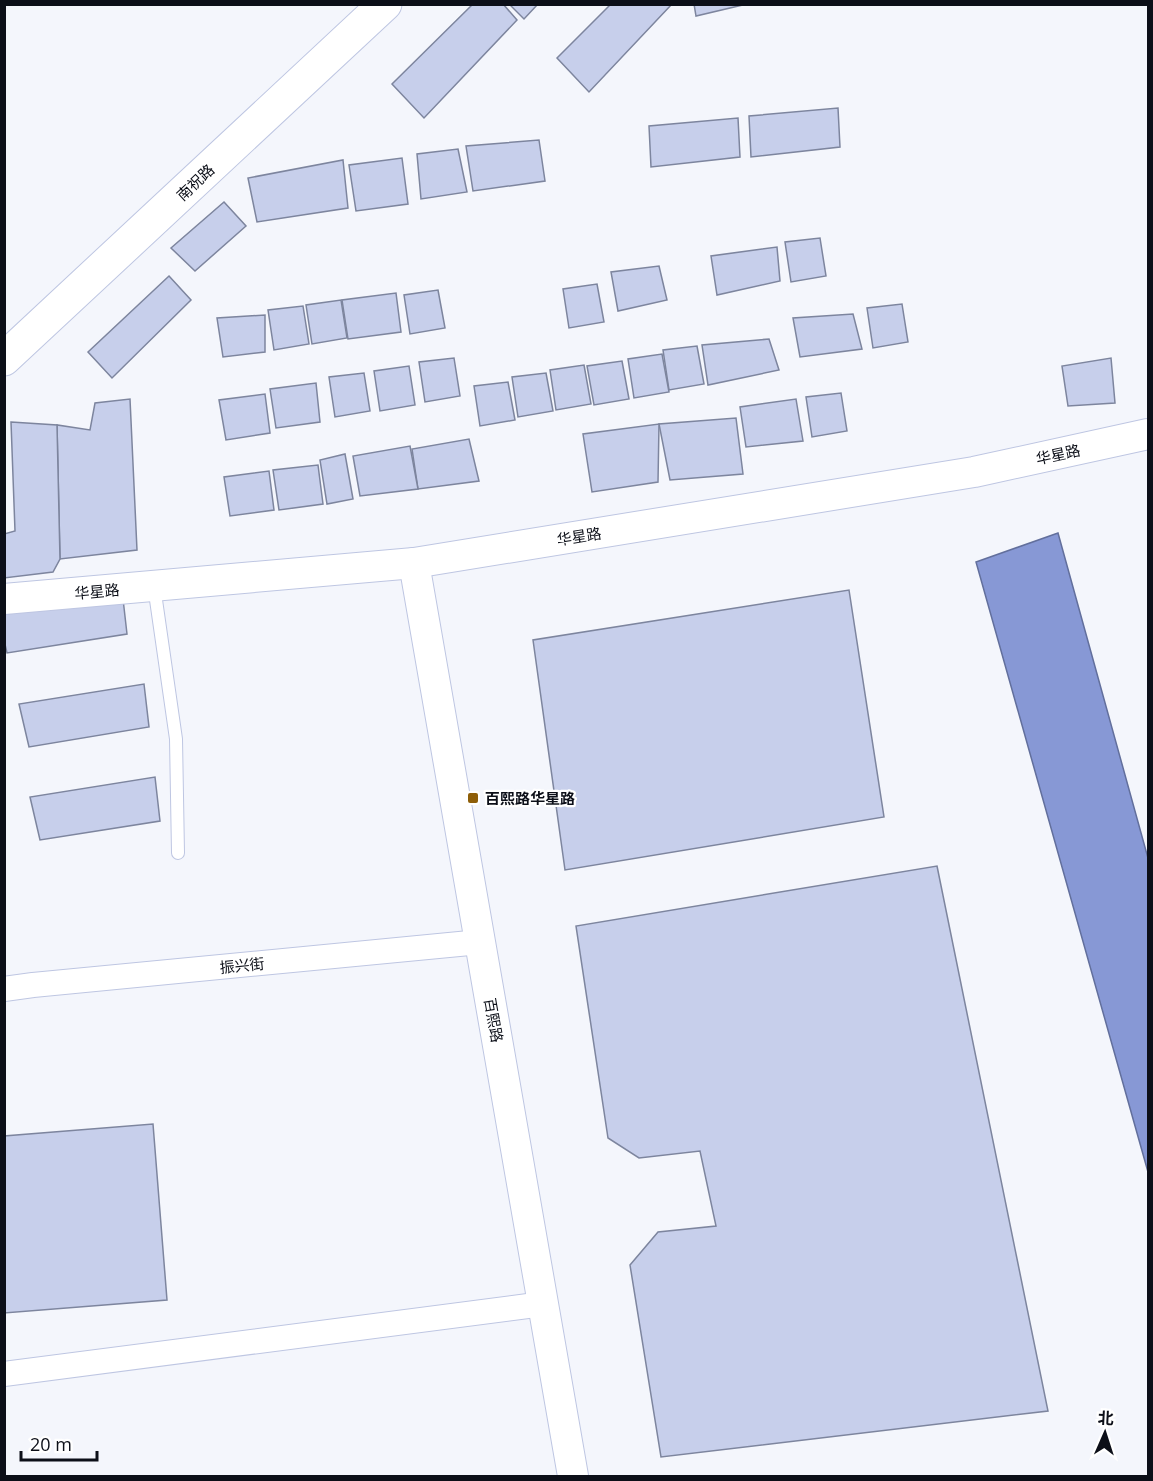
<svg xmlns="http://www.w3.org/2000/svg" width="1153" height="1481" viewBox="0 0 1153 1481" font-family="'Open Sans','Noto Sans SC',sans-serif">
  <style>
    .water { fill: #8798d5; stroke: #626f9c; stroke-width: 1.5 }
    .building { fill: #c7cfeb; stroke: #7d859e; stroke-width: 1.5 }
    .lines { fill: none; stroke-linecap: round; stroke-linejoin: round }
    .service-casing { stroke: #bec6e2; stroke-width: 14 }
    .minor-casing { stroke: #bec6e2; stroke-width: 26 }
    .tertiary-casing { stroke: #bec6e2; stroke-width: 32 }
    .secondary-casing { stroke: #bec6e2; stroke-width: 35 }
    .service { stroke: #fff; stroke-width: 12 }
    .minor { stroke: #fff; stroke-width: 24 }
    .tertiary { stroke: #fff; stroke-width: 30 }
    .secondary { stroke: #fff; stroke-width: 33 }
    .poi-dot { fill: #8e5e08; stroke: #fff; stroke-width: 2 }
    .labels { text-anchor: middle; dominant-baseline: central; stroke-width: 4.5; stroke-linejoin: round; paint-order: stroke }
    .street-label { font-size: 15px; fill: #0c0f18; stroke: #fff }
    .poi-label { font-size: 15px; font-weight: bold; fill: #0c0f18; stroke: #fff; text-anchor: start }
  </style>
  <rect width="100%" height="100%" fill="#f4f6fc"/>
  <path class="water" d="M 1058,533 L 1148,858 L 1148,1172 L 976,562 Z"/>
  <g class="building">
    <path d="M 473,4 L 503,4 L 517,20 L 424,118 L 392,84 Z"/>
    <path d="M 509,4 L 538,4 L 524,19 Z"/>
    <path d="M 611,4 L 672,4 L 589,92 L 557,58 Z"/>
    <path d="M 694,4 L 747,4 L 696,16 Z"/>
    <path d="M 838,108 L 840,147 L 751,157 L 749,116 Z"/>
    <path d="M 738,118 L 740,157 L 651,167 L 649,126 Z"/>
    <path d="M 539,140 L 545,181 L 473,191 L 466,146 Z"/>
    <path d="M 458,149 L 467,192 L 421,199 L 417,154 Z"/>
    <path d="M 402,158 L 408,204 L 356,211 L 349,165 Z"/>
    <path d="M 343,160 L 348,208 L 257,222 L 248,178 Z"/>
    <path d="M 224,202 L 246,226 L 195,271 L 171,248 Z"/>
    <path d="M 820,238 L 826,276 L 791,282 L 785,242 Z"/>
    <path d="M 777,247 L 780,281 L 717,295 L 711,256 Z"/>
    <path d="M 659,266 L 667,300 L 618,311 L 611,272 Z"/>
    <path d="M 169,276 L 191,300 L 112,378 L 88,352 Z"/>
    <path d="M 597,284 L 604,322 L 569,328 L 563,289 Z"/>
    <path d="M 438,290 L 445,328 L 410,334 L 404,295 Z"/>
    <path d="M 396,293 L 401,332 L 348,339 L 342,300 Z"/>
    <path d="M 341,300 L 347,338 L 312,344 L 306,305 Z"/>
    <path d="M 902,304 L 908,342 L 873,348 L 867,308 Z"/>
    <path d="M 303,306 L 309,344 L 274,350 L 268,310 Z"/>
    <path d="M 853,314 L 862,349 L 800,357 L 793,318 Z"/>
    <path d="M 265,315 L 265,352 L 223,357 L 217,318 Z"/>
    <path d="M 769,339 L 779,370 L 708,385 L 702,345 Z"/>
    <path d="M 697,346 L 704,384 L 669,390 L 663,350 Z"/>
    <path d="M 662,354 L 669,392 L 634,398 L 628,359 Z"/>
    <path d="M 454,358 L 460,396 L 425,402 L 419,362 Z"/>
    <path d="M 1111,358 L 1115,403 L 1068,406 L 1062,366 Z"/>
    <path d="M 622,361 L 629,399 L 594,405 L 587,366 Z"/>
    <path d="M 584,365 L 591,404 L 556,410 L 550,370 Z"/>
    <path d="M 409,366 L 415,405 L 380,411 L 374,371 Z"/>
    <path d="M 364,373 L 370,411 L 335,417 L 329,377 Z"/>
    <path d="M 546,373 L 553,411 L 518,417 L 512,377 Z"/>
    <path d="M 508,382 L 515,420 L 480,426 L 474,386 Z"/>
    <path d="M 316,383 L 320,422 L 276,428 L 270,389 Z"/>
    <path d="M 841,393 L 847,431 L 812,437 L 806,397 Z"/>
    <path d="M 265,394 L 270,433 L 226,440 L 219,400 Z"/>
    <path d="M 130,399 L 137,550 L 60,559 L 57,425 L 90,430 L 95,403 Z"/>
    <path d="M 796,399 L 803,441 L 746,447 L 740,407 Z"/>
    <path d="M 736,418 L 743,474 L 670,480 L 659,424 Z"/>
    <path d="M 11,422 L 57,425 L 60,559 L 53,572 L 4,578 L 4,534 L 15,531 Z"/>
    <path d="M 659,424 L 658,482 L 592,492 L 583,434 Z"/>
    <path d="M 469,439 L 479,481 L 418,489 L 412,449 Z"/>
    <path d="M 410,446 L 418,489 L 360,496 L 353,456 Z"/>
    <path d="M 345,454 L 353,499 L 327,504 L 320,460 Z"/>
    <path d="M 318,465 L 323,504 L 279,510 L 273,470 Z"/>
    <path d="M 269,471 L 274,510 L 230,516 L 224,477 Z"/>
    <path d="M 122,590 L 127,634 L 7,653 L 4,640 L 4,609 Z"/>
    <path d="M 849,590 L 884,817 L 565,870 L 533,640 Z"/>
    <path d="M 144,684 L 149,727 L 29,747 L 19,704 Z"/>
    <path d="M 155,777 L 160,821 L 40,840 L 30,797 Z"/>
    <path d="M 937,866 L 1048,1411 L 661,1457 L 630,1265 L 658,1232 L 716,1226 L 700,1151 L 639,1158 L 608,1138 L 576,926 Z"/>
    <path d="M 153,1124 L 167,1300 L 4,1313 L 4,1136 Z"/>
  </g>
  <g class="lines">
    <g class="service-casing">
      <path id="service" d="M 154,586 L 176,739 L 178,853"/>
    </g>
    <g class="minor-casing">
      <g id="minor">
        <path d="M 4,989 L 33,985 L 480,942"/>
        <path d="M 4,1374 L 543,1304"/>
      </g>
    </g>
    <g class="tertiary-casing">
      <g id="tertiary">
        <path d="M 414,563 L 573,1476"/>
        <path d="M 4,599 L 414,563 L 974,472 L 1148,434"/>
      </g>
    </g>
    <g class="secondary-casing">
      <path id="secondary" d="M 4,359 L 385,4"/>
    </g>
    <use href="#service" class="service"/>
    <use href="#minor" class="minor"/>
    <use href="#tertiary" class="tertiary"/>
    <use href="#secondary" class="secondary"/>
  </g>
  <rect class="poi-dot" x="467" y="792" width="12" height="12" rx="3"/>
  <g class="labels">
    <g class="street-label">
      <text transform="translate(195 182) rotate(-43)">南祝路</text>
      <text transform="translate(1058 454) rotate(-12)">华星路</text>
      <text transform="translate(579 536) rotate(-9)">华星路</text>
      <text transform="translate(97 591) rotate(-5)">华星路</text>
      <text transform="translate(242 965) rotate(-6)">振兴街</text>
      <text transform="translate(494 1020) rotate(80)">百熙路</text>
    </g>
    <g class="poi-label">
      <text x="485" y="798">百熙路华星路</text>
    </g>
  </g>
  <rect width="1153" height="1481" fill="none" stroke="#0c0f18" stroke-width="12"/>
  <g transform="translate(1105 1433) rotate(3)" stroke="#ffffff" stroke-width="4.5" paint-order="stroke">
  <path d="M0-4.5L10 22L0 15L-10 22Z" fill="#0c0f18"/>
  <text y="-9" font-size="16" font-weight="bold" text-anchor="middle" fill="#0c0f18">北</text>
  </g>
  <path d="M21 1451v9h76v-9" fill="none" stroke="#0c0f18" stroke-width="3"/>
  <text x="30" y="1451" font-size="18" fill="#0c0f18" stroke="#ffffff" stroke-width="4.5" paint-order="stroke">20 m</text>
</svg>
